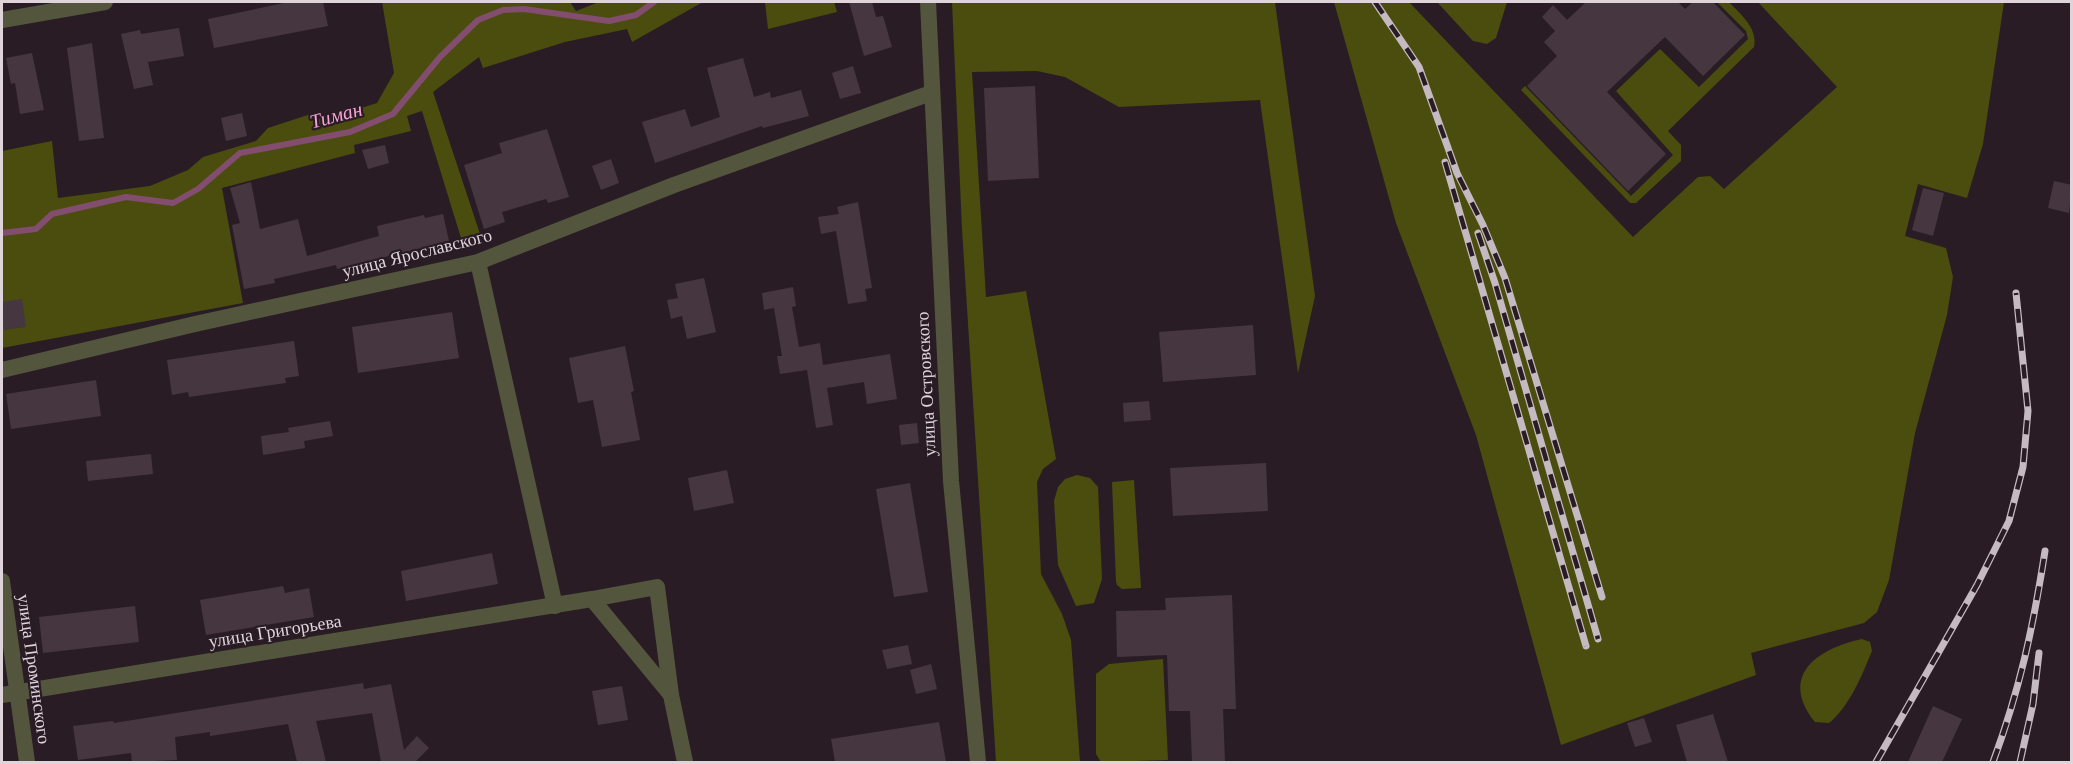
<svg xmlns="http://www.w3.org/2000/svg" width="2073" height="764" viewBox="0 0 2073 764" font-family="'Times New Roman',serif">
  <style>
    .green { fill: #4a4d0d }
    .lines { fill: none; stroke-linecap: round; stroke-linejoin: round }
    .stream { stroke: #834d6f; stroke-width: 6 }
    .building { fill: #46363f }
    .minor { stroke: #53563d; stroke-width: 16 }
    .rail-casing { stroke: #c5bac1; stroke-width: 7 }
    .rail { stroke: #2a1c25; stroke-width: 4.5; stroke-dasharray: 14; stroke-linecap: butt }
    .labels { text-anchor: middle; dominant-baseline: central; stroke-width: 4.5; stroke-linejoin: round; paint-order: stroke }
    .street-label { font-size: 18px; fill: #ded4da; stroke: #2a1c25 }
    .water-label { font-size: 20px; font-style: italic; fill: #f6a3d6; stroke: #2a1c25 }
  </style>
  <rect width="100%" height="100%" fill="#2a1c25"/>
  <g class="green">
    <path d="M 382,2 L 570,2 L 576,11 L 599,2 L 703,2 L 632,42 L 627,29 L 565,42 L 483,68 L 479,57 L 433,92 L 480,234 L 461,238 L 422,111 L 407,116 L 411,131 L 354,145 L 355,153 L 222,188 L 243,303 L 2,348 L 2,151 L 52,141 L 58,198 L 150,186 L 188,170 L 203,157 L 256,141 L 268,128 L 320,111 L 323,120 L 377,103 L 394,73 Z"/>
    <path d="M 765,2 L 834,2 L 837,12 L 768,29 Z"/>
    <path d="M 952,2 L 1275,2 L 1315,296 L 1298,373 L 1260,100 L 1119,107 L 1065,77 L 1037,71 L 972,72 L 986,297 L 1026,291 L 1056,459 L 1043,469 L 1037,482 L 1041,574 L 1062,614 L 1071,640 L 1080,762 L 996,762 L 962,229 Z"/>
    <path d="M 1334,2 L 1409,2 L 1633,237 L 1698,177 L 1710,176 L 1724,189 L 1837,87 L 1758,2 L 2004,2 L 1983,144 L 1967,198 L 1918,184 L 1905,236 L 1946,248 L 1953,277 L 1947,315 L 1915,433 L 1889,580 L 1877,612 L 1864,623 L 1751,653 L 1756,675 L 1561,745 L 1476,435 L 1396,223 Z"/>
    <path d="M 1437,2 L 1507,2 L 1496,38 L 1487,44 L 1473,41 Z"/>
    <path d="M 1717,2 L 1729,2 C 1741,15 1758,28 1754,47 L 1668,131 L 1681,145 L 1681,161 L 1636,203 L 1630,203 L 1521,90 L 1525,86 L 1631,196 L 1673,155 L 1616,91 L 1660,49 L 1699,87 L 1748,39 L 1746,31 Z"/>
    <path d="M 1077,475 L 1090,478 L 1098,487 L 1102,579 L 1094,603 L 1076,606 L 1058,565 L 1054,501 L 1058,487 L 1065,479 Z"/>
    <path d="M 1134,480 L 1141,588 L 1122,589 L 1117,585 L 1116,581 L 1112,482 Z"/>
    <path d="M 1862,639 L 1870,642 L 1872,651 C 1862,675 1850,706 1829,723 L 1815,722 C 1779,676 1816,649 1862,639 Z"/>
    <path d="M 1163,659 L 1168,760 L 1101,762 L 1096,754 L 1096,674 L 1109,664 Z"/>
  </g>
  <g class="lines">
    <path class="stream" d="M 2,233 L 36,229 L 52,214 L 126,197 L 173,203 L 198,189 L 240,153 L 350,132 L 393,114 L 440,57 L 478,20 L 503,10 L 524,9 L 609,21 L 636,15 L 654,2"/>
  </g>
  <g class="building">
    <path d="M 289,2 L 323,2 L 328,26 L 214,48 L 208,19 Z"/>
    <path d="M 849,2 L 872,2 L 876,17 L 883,16 L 892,47 L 864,56 Z"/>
    <path d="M 1586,2 L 1678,2 L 1685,9 L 1693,2 L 1713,2 L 1745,35 L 1703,76 L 1665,37 L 1607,92 L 1666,154 L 1628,191 L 1527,86 L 1557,56 L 1544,42 L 1555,31 L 1542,17 L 1553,5 L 1567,20 Z"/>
    <path d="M 179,28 L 184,56 L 148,62 L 153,85 L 134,89 L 121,34 L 140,30 L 141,34 Z"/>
    <path d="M 92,43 L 104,138 L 79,141 L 67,48 Z"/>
    <path d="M 32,53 L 44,110 L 20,114 L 15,83 L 11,84 L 6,58 Z"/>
    <path d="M 743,58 L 754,97 L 770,92 L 771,98 L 801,90 L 809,116 L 763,128 L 762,126 L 655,163 L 642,122 L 685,109 L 691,127 L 720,117 L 707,68 Z"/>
    <path d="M 853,66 L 861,93 L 840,99 L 832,73 Z"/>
    <path d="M 1035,86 L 1039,178 L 988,181 L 984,88 Z"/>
    <path d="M 242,113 L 247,136 L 226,141 L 221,118 Z"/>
    <path d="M 547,129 L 569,197 L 548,203 L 546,199 L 502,212 L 505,222 L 484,229 L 464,165 L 502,153 L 499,143 Z"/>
    <path d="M 385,145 L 389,163 L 368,169 L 362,150 Z"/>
    <path d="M 611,159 L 619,183 L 601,190 L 592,166 Z"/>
    <path d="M 2054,181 L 2072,185 L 2069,213 L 2048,208 Z"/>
    <path d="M 251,182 L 260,229 L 298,219 L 307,256 L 379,236 L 377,226 L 424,215 L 425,218 L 443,214 L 449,241 L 337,269 L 336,265 L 274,279 L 275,283 L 244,289 L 232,225 L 240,223 L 230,188 Z"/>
    <path d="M 1923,188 L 1944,193 L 1933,236 L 1912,230 Z"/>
    <path d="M 858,202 L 872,288 L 865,289 L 867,301 L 848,304 L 836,231 L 821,234 L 818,217 L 839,214 L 837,207 Z"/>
    <path d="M 704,278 L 716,332 L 687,339 L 682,316 L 671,319 L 667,300 L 678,298 L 675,284 Z"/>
    <path d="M 793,287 L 796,306 L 792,307 L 799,347 L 820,343 L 823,365 L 890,354 L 897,399 L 867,404 L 864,382 L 827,388 L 833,425 L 816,428 L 807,370 L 780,374 L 777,356 L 782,356 L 774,308 L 764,310 L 762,293 Z"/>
    <path d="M 22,299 L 26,327 L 4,330 L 2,302 Z"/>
    <path d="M 452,312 L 459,358 L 358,373 L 352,327 Z"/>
    <path d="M 1253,325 L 1256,375 L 1163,382 L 1159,332 Z"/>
    <path d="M 294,341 L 299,376 L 285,378 L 286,383 L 189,397 L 188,392 L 172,395 L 167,360 Z"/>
    <path d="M 625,346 L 634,391 L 631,392 L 640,440 L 602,447 L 593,400 L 578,403 L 569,358 Z"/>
    <path d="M 96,380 L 101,416 L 11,429 L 6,394 Z"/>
    <path d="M 1149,401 L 1151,420 L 1124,422 L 1123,403 Z"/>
    <path d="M 330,421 L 333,436 L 304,441 L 305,448 L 263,455 L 261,436 L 289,432 L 288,428 Z"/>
    <path d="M 917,423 L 919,443 L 901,445 L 899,425 Z"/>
    <path d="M 151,454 L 153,474 L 88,481 L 86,461 Z"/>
    <path d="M 1266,463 L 1268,511 L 1173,516 L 1170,468 Z"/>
    <path d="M 727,470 L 734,503 L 694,511 L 688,478 Z"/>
    <path d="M 910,483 L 928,592 L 894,597 L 876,489 Z"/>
    <path d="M 492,553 L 498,584 L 406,601 L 401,571 Z"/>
    <path d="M 283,586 L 285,593 L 309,588 L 314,617 L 206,635 L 200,600 Z"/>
    <path d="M 1232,595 L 1236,709 L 1223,709 L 1225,762 L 1192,762 L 1190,711 L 1169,711 L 1167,655 L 1117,657 L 1116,611 L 1166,610 L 1165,598 Z"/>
    <path d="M 135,606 L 139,642 L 43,653 L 39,617 Z"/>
    <path d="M 908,645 L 912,664 L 887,669 L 882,650 Z"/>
    <path d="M 931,664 L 937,689 L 916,694 L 910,670 Z"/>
    <path d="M 363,683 L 364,689 L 391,684 L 404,750 L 417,736 L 429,748 L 415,762 L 381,762 L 372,713 L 316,721 L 326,762 L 297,762 L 288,724 L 210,736 L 210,732 L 175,737 L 177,760 L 132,762 L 131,753 L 78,760 L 73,726 L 113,721 L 114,723 Z"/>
    <path d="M 622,686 L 628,720 L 598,725 L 592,691 Z"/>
    <path d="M 1933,706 L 1962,719 L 1942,762 L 1908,762 Z"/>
    <path d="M 1713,714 L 1728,762 L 1687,762 L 1676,725 Z"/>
    <path d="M 1644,718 L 1652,742 L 1635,747 L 1627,723 Z"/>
    <path d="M 939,722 L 946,762 L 835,762 L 831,739 Z"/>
  </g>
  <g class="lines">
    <g class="minor">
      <path d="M 928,2 L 951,481 L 978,762"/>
      <path d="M 2,20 L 105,2"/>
      <path d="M 478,262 L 555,606"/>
      <path d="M 2,370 L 195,324 L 478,262 L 674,185 L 931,93"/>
      <path d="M 2,581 L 27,762"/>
      <path d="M 592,599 L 657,587 L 671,695 L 685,762"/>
      <path d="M 2,695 L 592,599 L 671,695"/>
    </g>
    <g class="rail-casing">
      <g id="rail">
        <path d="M 1375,2 L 1419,67 L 1457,173 L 1483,225 L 1505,278 L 1602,597"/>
        <path d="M 1445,162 L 1586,646"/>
        <path d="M 1478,233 L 1495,283 L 1598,639"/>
        <path d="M 1876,762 L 1977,585 L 2009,521 L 2023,467 L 2028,411 L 2016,293"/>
        <path d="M 1993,762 C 2020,689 2033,628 2045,551"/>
        <path d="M 2020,762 L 2033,704 L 2039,653"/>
      </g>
    </g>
    <use href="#rail" class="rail"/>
  </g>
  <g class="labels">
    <g class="street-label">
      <text transform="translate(417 253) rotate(-14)">улица Ярославского</text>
      <text transform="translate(926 384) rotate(-93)">улица Островского</text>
      <text transform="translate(275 631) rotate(-9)">улица Григорьева</text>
      <text transform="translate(34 669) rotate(82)">улица Проминского</text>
    </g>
    <g class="water-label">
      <text transform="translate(336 115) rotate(-15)">Тиман</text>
    </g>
  </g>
  <rect width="2073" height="764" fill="none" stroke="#ded4da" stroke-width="6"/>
</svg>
